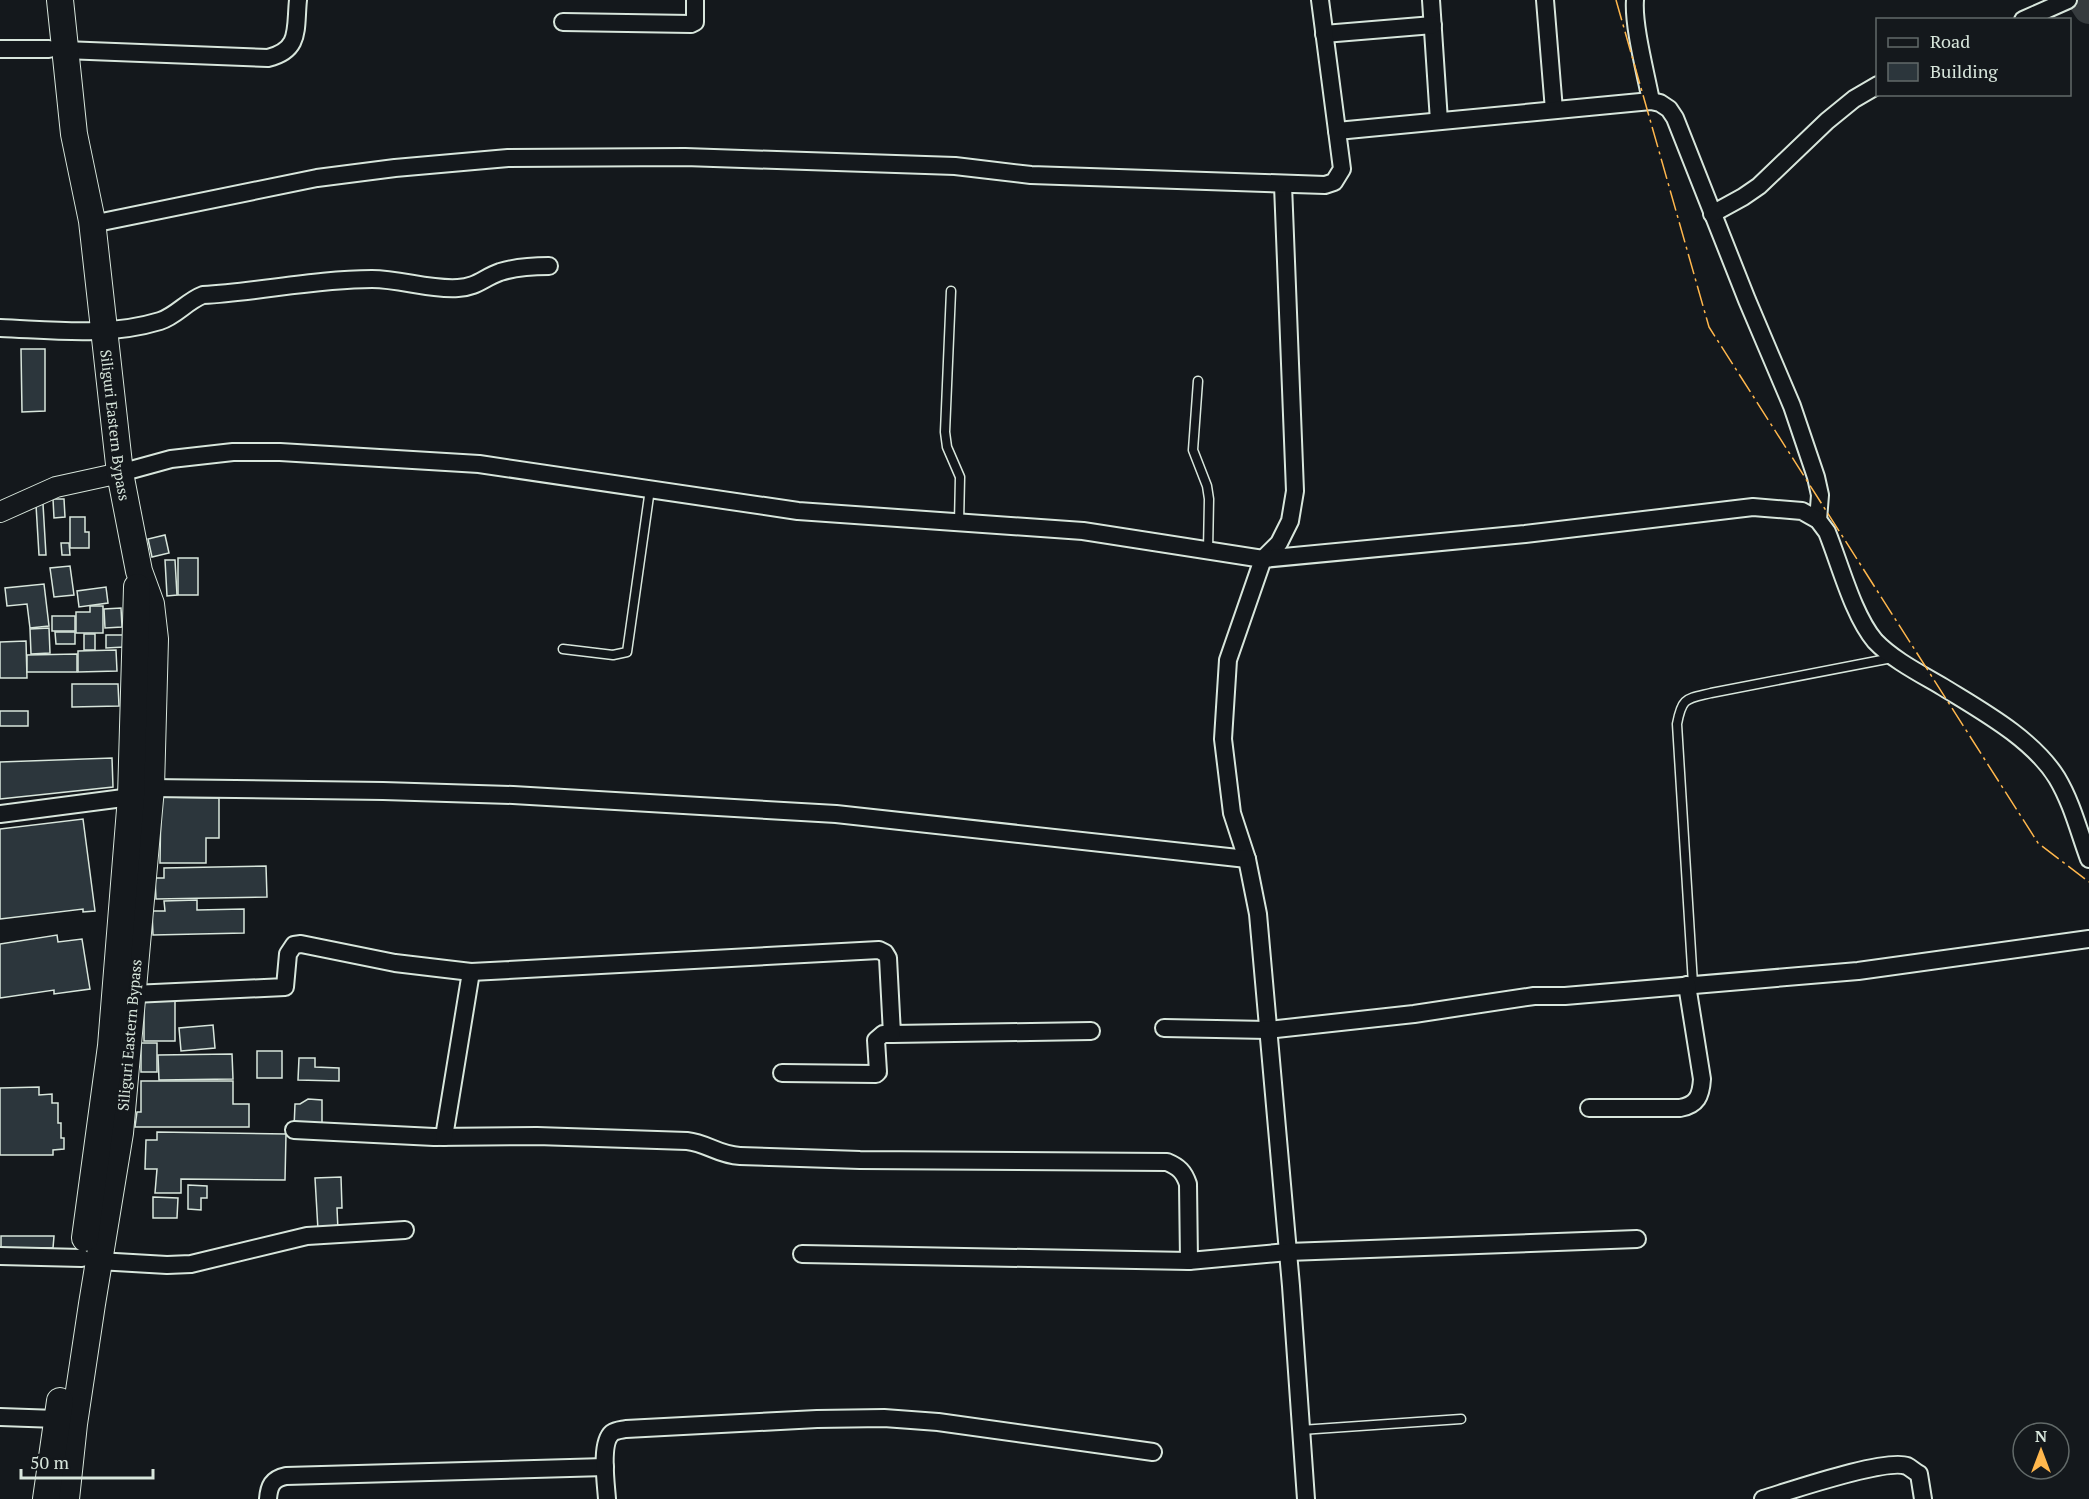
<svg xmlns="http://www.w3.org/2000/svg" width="2089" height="1499" viewBox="0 0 2089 1499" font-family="'PT Serif',serif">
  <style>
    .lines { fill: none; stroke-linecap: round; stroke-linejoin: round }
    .river { stroke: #363b3e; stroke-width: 32 }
    .building { fill: #2c363c; stroke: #d8e6dc; stroke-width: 1.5 }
    .service-casing { stroke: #d8e6dc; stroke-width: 11 }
    .minor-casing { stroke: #d8e6dc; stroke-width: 20 }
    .tertiary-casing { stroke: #d8e6dc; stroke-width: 22 }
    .primary-casing { stroke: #d8e6dc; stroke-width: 28 }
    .service { stroke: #14181c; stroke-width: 8 }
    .minor { stroke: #14181c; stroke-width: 16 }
    .tertiary { stroke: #14181c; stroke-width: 20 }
    .primary { stroke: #14181c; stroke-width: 26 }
    .power { stroke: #ffb74d; stroke-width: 1.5; stroke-dasharray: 21 4.5 3 4.5; stroke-linecap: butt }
    .labels { text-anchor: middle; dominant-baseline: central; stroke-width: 4.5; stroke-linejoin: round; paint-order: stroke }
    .street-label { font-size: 15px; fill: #d8e6dc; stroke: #14181c }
  </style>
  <rect width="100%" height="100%" fill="#14181c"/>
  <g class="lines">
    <path class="river" d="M 2084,0 L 2089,8"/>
  </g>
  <g class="building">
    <path d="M 21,349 L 45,349 L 45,411 L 22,412 Z"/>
    <path d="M 53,499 L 64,499 L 65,517 L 54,518 Z"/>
    <path d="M 43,504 L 46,555 L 39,555 L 36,505 Z"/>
    <path d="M 70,517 L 85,517 L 85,532 L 89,532 L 89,548 L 70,548 Z"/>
    <path d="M 165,535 L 169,553 L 152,557 L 148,539 Z"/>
    <path d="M 61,543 L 69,543 L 70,555 L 62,555 Z"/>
    <rect x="178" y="558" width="20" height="37"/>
    <path d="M 165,560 L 175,560 L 177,595 L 167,596 Z"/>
    <path d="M 70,566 L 74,595 L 54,597 L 50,568 Z"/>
    <path d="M 44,584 L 49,626 L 30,628 L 27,604 L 7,606 L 5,588 Z"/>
    <path d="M 106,587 L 108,603 L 79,607 L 77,591 Z"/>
    <path d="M 90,606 L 103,606 L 103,633 L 76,633 L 76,612 L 90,612 Z"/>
    <path d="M 121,608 L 122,627 L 105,628 L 104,609 Z"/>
    <rect x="52" y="616" width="23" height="15"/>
    <path d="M 49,628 L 50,653 L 31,654 L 30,629 Z"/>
    <path d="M 55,632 L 75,632 L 75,644 L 56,644 Z"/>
    <rect x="84" y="634" width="11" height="16"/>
    <path d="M 106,635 L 124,635 L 124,647 L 106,648 Z"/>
    <path d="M 26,641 L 27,678 L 0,678 L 0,642 Z"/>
    <path d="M 116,650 L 117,671 L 78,672 L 78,651 Z"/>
    <path d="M 77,654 L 77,672 L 27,672 L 27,655 Z"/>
    <path d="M 72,684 L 118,684 L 119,706 L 72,707 Z"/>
    <rect x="0" y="711" width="28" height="15"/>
    <path d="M 112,758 L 113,787 L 0,799 L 0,762 Z"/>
    <path d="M 161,797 L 219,798 L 219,838 L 206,838 L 206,863 L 160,863 Z"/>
    <path d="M 83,819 L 95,911 L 83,912 L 83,909 L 0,919 L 0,829 Z"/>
    <path d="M 266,866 L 267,897 L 156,899 L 155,878 L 164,878 L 164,868 Z"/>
    <path d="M 197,900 L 197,910 L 244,909 L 244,933 L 153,935 L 152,911 L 165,911 L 164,901 Z"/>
    <path d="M 57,935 L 58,942 L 82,939 L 90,989 L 54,994 L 54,990 L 0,998 L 0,944 Z"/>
    <rect x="144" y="1001" width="31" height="40"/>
    <path d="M 213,1025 L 215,1048 L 181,1051 L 179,1028 Z"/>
    <rect x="141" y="1043" width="16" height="29"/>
    <rect x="257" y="1051" width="25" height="27"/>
    <path d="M 232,1054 L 233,1079 L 159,1080 L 158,1055 Z"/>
    <path d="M 299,1058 L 315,1058 L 315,1067 L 339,1068 L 339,1081 L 298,1080 Z"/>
    <path d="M 141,1081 L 233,1081 L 233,1104 L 249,1104 L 249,1127 L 135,1127 L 137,1112 L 141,1112 Z"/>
    <path d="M 39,1087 L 39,1095 L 52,1094 L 52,1103 L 58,1103 L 58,1123 L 61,1123 L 61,1138 L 64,1138 L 64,1149 L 53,1150 L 53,1155 L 0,1155 L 0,1088 Z"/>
    <path d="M 308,1099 L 322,1100 L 322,1129 L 294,1128 L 295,1104 L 300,1104 Z"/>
    <path d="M 157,1132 L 286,1134 L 285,1180 L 181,1179 L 181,1193 L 155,1193 L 157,1169 L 145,1169 L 146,1140 L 157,1140 Z"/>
    <path d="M 341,1177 L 342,1208 L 337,1208 L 338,1230 L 318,1230 L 315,1178 Z"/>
    <path d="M 188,1185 L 207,1186 L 207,1198 L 201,1198 L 201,1210 L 188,1209 Z"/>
    <path d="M 153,1197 L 178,1198 L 177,1218 L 153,1218 Z"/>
    <path d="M 1,1236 L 54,1236 L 53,1248 L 1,1248 Z"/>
  </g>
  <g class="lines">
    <g class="service-casing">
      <g id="service">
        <path d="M 951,291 L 945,432 L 947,447 L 960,477 L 959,523"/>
        <path d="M 1198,381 L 1193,450 L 1207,486 L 1209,499 L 1208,551"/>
        <path d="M 563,649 L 613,655 L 627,652 L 650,489"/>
        <path d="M 1693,984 L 1677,724 C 1682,697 1686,699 1711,693 L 1892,658"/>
        <path d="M 1301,1430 L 1461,1419"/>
      </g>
    </g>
    <g class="minor-casing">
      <g id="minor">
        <path d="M 1431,0 L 1439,121"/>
        <path d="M 1545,0 L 1554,110"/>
        <path d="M 1635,0 C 1633,26 1646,74 1651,101"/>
        <path d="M 2023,20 L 2068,0"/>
        <path d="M 563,22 L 691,24 L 695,22 L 695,0"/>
        <path d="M 1324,34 L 1433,25"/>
        <path d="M 0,49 L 49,49"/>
        <path d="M 64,50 L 268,58 C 301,50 295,29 298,0"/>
        <path d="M 1337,131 L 1651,101 L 1660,103 L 1669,109 L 1675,118 L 1747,300 L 1792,406 L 1816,477 L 1820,495 L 1818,520"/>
        <path d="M 1283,185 L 1295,491 L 1290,521 L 1279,543 L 1263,559 L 1228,660 L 1223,739 L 1232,813 L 1247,859 L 1258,914 L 1291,1286 L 1306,1499"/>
        <path d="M 1712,214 L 1743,197 L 1759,186 L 1827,121 L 1854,99 L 1878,85"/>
        <path d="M 92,224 L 317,178 L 395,168 L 508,158 L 685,157 L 955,166 L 1031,175 L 1325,185 L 1334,182 L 1342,169 L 1320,0"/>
        <path d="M 0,328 C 53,330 108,337 160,321 C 176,316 187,301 203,295 C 259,292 315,279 372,279 C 401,279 429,290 458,288 C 477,287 483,278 500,272 C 516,267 532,266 549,266"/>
        <path d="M 120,473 L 171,459 L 233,452 L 280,452 L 479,464 L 798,511 L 1083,531 L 1263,559 L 1525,534 L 1753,507 L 1802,511 L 1818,520 L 1827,532 C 1840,564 1853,615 1875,641 C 1893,660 1921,674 1943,687 C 1982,711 2033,739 2057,778 C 2072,803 2079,832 2089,859"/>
        <path d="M 151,788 L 383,791 L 513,795 L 836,814 L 1247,859"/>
        <path d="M 0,814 L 131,797"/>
        <path d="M 133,994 L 285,987 L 288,954 L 294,945 L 301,944 L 395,963 L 471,972 L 879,950 L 885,953 L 888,958 L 892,1034 L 1091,1031"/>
        <path d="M 1164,1028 L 1268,1030 L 1414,1014 L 1534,996 L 1565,996 L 1858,971 L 2089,939"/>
        <path d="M 782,1073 L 876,1074 L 878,1072 L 876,1040 L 883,1034 L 892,1034"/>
        <path d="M 1589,1108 L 1680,1108 C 1697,1105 1701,1096 1702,1079 L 1687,985"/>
        <path d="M 294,1130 L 434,1137 L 537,1136 L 687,1141 C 707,1143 718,1155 740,1156 L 860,1160 L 1167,1162 C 1179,1167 1184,1172 1188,1184 L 1189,1261 L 1288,1252 L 1637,1239"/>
        <path d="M 444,1137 L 471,972"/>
        <path d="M 802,1254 L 1189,1261"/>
        <path d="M 0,1256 L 82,1258"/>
        <path d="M 98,1261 L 167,1265 L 191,1264 L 307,1236 L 405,1230"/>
        <path d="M 0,1417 L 57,1419"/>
        <path d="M 268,1499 C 269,1486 272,1479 286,1476 L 605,1467"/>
        <path d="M 607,1499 C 606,1484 600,1443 612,1433 C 616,1430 621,1430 626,1429 L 817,1419 L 884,1418 L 938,1422 L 1153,1452"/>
        <path d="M 1763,1499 C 1790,1491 1885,1458 1907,1466 C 1911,1468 1915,1472 1919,1474 L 1923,1499"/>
      </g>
    </g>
    <g class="tertiary-casing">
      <path id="tertiary" d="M 0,512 L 56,487 L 120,473"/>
    </g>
    <g class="primary-casing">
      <g id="primary">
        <path id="s1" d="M 60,0 L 74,134 L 92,221 L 120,473 L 139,571 L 151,604 L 155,639 L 151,788 L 120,1133 L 92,1304 L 74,1424 L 66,1499"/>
        <path d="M 85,1238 L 111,1046 L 131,797 L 137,587"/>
        <path d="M 46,1499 L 60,1401"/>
      </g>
    </g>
    <use href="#service" class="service"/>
    <use href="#minor" class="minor"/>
    <use href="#tertiary" class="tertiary"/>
    <use href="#primary" class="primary"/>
    <path class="power" d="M 1616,0 L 1709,327 L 2038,843 L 2089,882"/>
  </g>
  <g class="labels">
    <g class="street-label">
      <text stroke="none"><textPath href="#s1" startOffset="429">Siliguri Eastern Bypass</textPath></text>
      <text transform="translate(129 1035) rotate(-85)">Siliguri Eastern Bypass</text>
    </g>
  </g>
  <rect x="1876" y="18" width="195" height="78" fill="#14181c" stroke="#626a69" stroke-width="1.5"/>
  <rect x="1888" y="38" width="30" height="9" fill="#14181c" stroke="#626a69" stroke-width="1.5"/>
  <text x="1930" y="48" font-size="18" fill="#d8e6dc">Road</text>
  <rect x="1888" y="63" width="30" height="18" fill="#2c363c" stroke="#626a69" stroke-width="1.5"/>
  <text x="1930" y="78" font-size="18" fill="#d8e6dc">Building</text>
  <g transform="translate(2041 1451)"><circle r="28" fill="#14181c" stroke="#626a69" stroke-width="1.5"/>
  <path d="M0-4.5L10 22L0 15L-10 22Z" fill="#ffb74d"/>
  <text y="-9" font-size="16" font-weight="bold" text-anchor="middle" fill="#d8e6dc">N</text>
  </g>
  <path d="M21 1469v9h132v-9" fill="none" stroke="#d8e6dc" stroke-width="3"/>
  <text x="30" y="1469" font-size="18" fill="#d8e6dc" stroke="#14181c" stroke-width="4.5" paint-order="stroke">50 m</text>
</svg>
